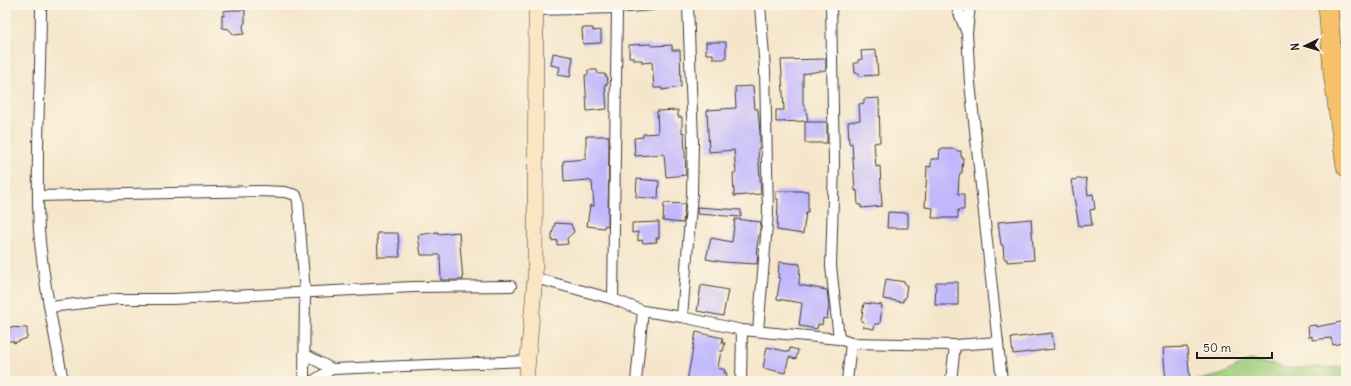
<svg xmlns="http://www.w3.org/2000/svg" width="1351" height="386" viewBox="0 0 1351 386" font-family="Delius,sans-serif">
  <style>
    .green { fill: #a0ce7b; stroke: #5e754c }
    .building { fill: #c1b7fd }
    .lines { fill: none; stroke-linecap: round; stroke-linejoin: round }
    .street-casing { stroke: #3d3a36; stroke-width: 12 }
    .secondary-casing { stroke: #3d3a36; stroke-width: 16 }
    .highway-casing { stroke: #3d3a36; stroke-width: 20 }
    .street { stroke: #fff; stroke-width: 10 }
    .secondary { stroke: #fbe6c4; stroke-width: 15 }
    .highway { stroke: #f5c16b; stroke-width: 19 }
  </style>
  <rect width="100%" height="100%" fill="#fcf5e5"/>
  <filter id="ink" filterUnits="userSpaceOnUse"><feTurbulence type="fractalNoise" baseFrequency=".025" numOctaves="2"/><feDisplacementMap in="SourceGraphic" scale="8" xChannelSelector="R" yChannelSelector="G"/><feConvolveMatrix kernelMatrix="1 2 1 2 8 2 1 2 1" color-interpolation-filters="sRGB"/></filter>
  <filter id="wash" filterUnits="userSpaceOnUse"><feTurbulence type="fractalNoise" baseFrequency=".012" numOctaves="4" result="noise"/><feDisplacementMap in="SourceGraphic" scale="16" xChannelSelector="R" yChannelSelector="G"/><feGaussianBlur stdDeviation="0.9" result="paint"/><feColorMatrix in="noise" values="0 0 0 0 0 0 0 0 0 0 0 0 0 0 0 0 0 1.4 0 .05"/><feComposite in="paint" operator="in"/></filter>
  <g filter="url(#wash)">
    <rect width="100%" height="100%" fill="#f5e6cb"/>
    <path class="green" d="M 1250,360 L 1288,368 L 1346,367 L 1346,381 L 1195,381 L 1221,375 Z"/>
    <g id="blocks">
      <g class="building">
        <path d="M 232,10 L 245,10 L 245,23 L 243,25 L 244,34 L 234,35 L 229,29 L 222,28 L 222,15 L 224,16 L 224,11 Z"/>
        <path d="M 582,28 L 593,28 L 593,31 L 601,30 L 601,43 L 583,44 Z"/>
        <path d="M 706,42 L 726,42 L 726,59 L 713,59 L 713,54 L 706,54 Z"/>
        <path d="M 651,44 L 651,46 L 672,45 L 672,50 L 680,50 L 681,87 L 662,90 L 662,88 L 654,88 L 652,62 L 642,63 L 642,60 L 633,60 L 633,57 L 629,57 L 629,45 Z"/>
        <path d="M 876,50 L 878,75 L 859,76 L 859,73 L 855,73 L 854,63 L 858,63 L 858,60 L 862,59 L 861,51 Z"/>
        <path d="M 553,53 L 573,57 L 570,77 L 558,75 L 560,67 L 551,65 Z"/>
        <path d="M 826,59 L 826,70 L 803,74 L 803,105 L 805,105 L 808,121 L 776,122 L 776,110 L 784,110 L 781,60 Z"/>
        <path d="M 588,70 L 597,70 L 598,74 L 605,74 L 605,76 L 607,76 L 608,84 L 605,84 L 607,109 L 587,111 L 585,75 L 588,75 Z"/>
        <path d="M 753,86 L 755,109 L 758,109 L 760,133 L 760,148 L 758,148 L 761,194 L 734,196 L 733,173 L 736,173 L 734,150 L 709,152 L 707,110 L 736,108 L 735,87 Z"/>
        <path d="M 879,98 L 880,142 L 874,143 L 876,167 L 880,166 L 882,206 L 861,208 L 861,205 L 858,205 L 857,190 L 855,191 L 852,143 L 849,144 L 848,122 L 860,120 L 859,104 L 864,103 L 864,99 Z"/>
        <path d="M 678,110 L 678,117 L 682,117 L 682,133 L 684,132 L 686,175 L 666,177 L 664,154 L 635,156 L 634,138 L 643,137 L 643,134 L 658,133 L 657,111 Z"/>
        <rect x="805" y="122" width="22" height="21"/>
        <path d="M 586,136 L 609,136 L 608,226 L 605,225 L 604,228 L 587,226 L 590,205 L 594,206 L 592,182 L 588,180 L 564,182 L 563,161 L 586,159 Z"/>
        <path d="M 940,149 L 956,149 L 956,151 L 961,151 L 961,157 L 963,157 L 962,173 L 960,173 L 959,177 L 958,194 L 964,194 L 964,210 L 958,210 L 958,218 L 932,218 L 933,208 L 925,207 L 927,166 L 931,167 L 931,159 L 939,159 Z"/>
        <path d="M 1086,178 L 1088,195 L 1093,194 L 1095,209 L 1090,210 L 1092,225 L 1079,226 L 1071,180 Z"/>
        <path d="M 637,179 L 659,181 L 658,199 L 636,197 Z"/>
        <path d="M 776,191 L 808,191 L 808,212 L 806,212 L 803,234 L 777,230 L 778,199 L 776,199 Z"/>
        <path d="M 664,203 L 685,204 L 683,223 L 663,221 Z"/>
        <path d="M 697,207 L 741,210 L 741,217 L 697,214 Z"/>
        <path d="M 888,212 L 908,213 L 908,228 L 887,228 Z"/>
        <path d="M 735,219 L 761,222 L 756,253 L 758,254 L 757,264 L 723,262 L 706,259 L 711,238 L 732,242 Z"/>
        <path d="M 1031,219 L 1034,260 L 1007,262 L 1007,259 L 1004,259 L 1003,245 L 1001,245 L 998,222 Z"/>
        <path d="M 659,222 L 659,238 L 656,238 L 657,242 L 643,243 L 642,240 L 638,241 L 638,232 L 632,233 L 632,223 Z"/>
        <path d="M 555,223 L 571,224 L 574,232 L 567,238 L 568,244 L 557,245 L 557,240 L 552,241 L 552,234 Z"/>
        <path d="M 438,232 L 438,234 L 459,232 L 463,280 L 441,280 L 440,255 L 421,255 L 418,235 Z"/>
        <path d="M 377,233 L 398,233 L 400,257 L 378,257 Z"/>
        <path d="M 779,262 L 800,264 L 799,285 L 827,290 L 829,306 L 827,319 L 823,318 L 822,325 L 818,324 L 817,329 L 799,326 L 802,303 L 777,299 L 780,278 L 778,278 Z"/>
        <path d="M 886,279 L 905,282 L 905,285 L 907,285 L 905,299 L 903,299 L 903,302 L 883,299 Z"/>
        <path d="M 936,282 L 958,282 L 958,305 L 935,305 Z"/>
        <path d="M 701,285 L 728,290 L 723,316 L 697,311 Z"/>
        <path d="M 864,303 L 882,305 L 880,324 L 875,324 L 874,329 L 863,327 L 864,322 L 861,321 Z"/>
        <path d="M 1346,321 L 1346,342 L 1333,345 L 1331,338 L 1312,340 L 1312,336 L 1309,337 L 1308,326 L 1316,325 L 1316,327 Z"/>
        <path d="M 5,327 L 27,328 L 27,338 L 14,343 L 13,341 L 5,341 Z"/>
        <path d="M 696,332 L 723,338 L 722,343 L 725,343 L 723,351 L 721,351 L 718,368 L 725,370 L 724,373 L 727,373 L 725,381 L 687,381 Z"/>
        <path d="M 1052,333 L 1054,349 L 1013,354 L 1011,338 Z"/>
        <path d="M 767,347 L 789,352 L 790,348 L 798,350 L 796,359 L 789,357 L 785,373 L 763,368 Z"/>
        <path d="M 1187,347 L 1190,381 L 1166,381 L 1163,348 Z"/>
      </g>
    </g>
  </g>
  <g filter="url(#ink)">
    <use href="#blocks" fill-opacity="0" stroke="#3d3a36" stroke-width="1"/>
    <g class="lines">
      <g class="street-casing">
        <g id="street">
          <path d="M 41,5 C 41,80 35,156 39,230 C 43,281 54,331 63,381"/>
          <path d="M 831,5 L 834,162 L 831,266 L 839,339"/>
          <path d="M 956,5 L 966,31"/>
          <path d="M 970,5 L 967,33 L 970,83 L 1002,381"/>
          <path d="M 535,10 L 617,8 L 652,5"/>
          <path d="M 38,196 L 261,191 L 285,192 L 296,195 L 298,201 L 305,293 L 304,381"/>
          <path d="M 535,278 L 613,299 L 643,311 L 682,317 L 742,330 L 839,339 L 851,343 L 955,345 L 998,342"/>
          <path d="M 613,299 L 617,8"/>
          <path d="M 50,307 L 118,299 L 173,299 L 413,287 L 511,286"/>
          <path d="M 682,317 L 692,194 L 693,141 L 688,5"/>
          <path d="M 758,331 L 768,213 L 765,70 L 760,5"/>
          <path d="M 304,354 L 332,369"/>
          <path d="M 313,381 L 332,369 L 528,361"/>
          <path d="M 636,381 L 643,311"/>
          <path d="M 741,381 L 742,330"/>
          <path d="M 847,381 L 851,343"/>
          <path d="M 951,381 L 955,345"/>
        </g>
      </g>
      <g class="secondary-casing">
        <path id="secondary" d="M 526,381 L 535,278 L 536,5"/>
      </g>
      <g class="highway-casing">
        <path id="highway" d="M 1328,5 L 1333,73 L 1346,167"/>
      </g>
      <use href="#street" class="street"/>
      <use href="#secondary" class="secondary"/>
      <use href="#highway" class="highway"/>
    </g>
  </g>
  <rect width="1351" height="386" fill="none" stroke="#fcf5e5" stroke-width="20"/>
  <g transform="translate(1305 46) rotate(265)" stroke="#fcf5e5" stroke-width="3" paint-order="stroke">
  <path d="M0-3L7 15L0 10L-7 15Z" fill="#1c1c1c"/>
  <text y="-6" font-size="11" font-weight="bold" text-anchor="middle" fill="#1c1c1c">N</text>
  </g>
  <path d="M1197 352v6h75v-6" fill="none" stroke="#1c1c1c" stroke-width="2"/>
  <text x="1203" y="352" font-size="12" fill="#1c1c1c" stroke="#fcf5e5" stroke-width="3" paint-order="stroke">50 m</text>
</svg>
